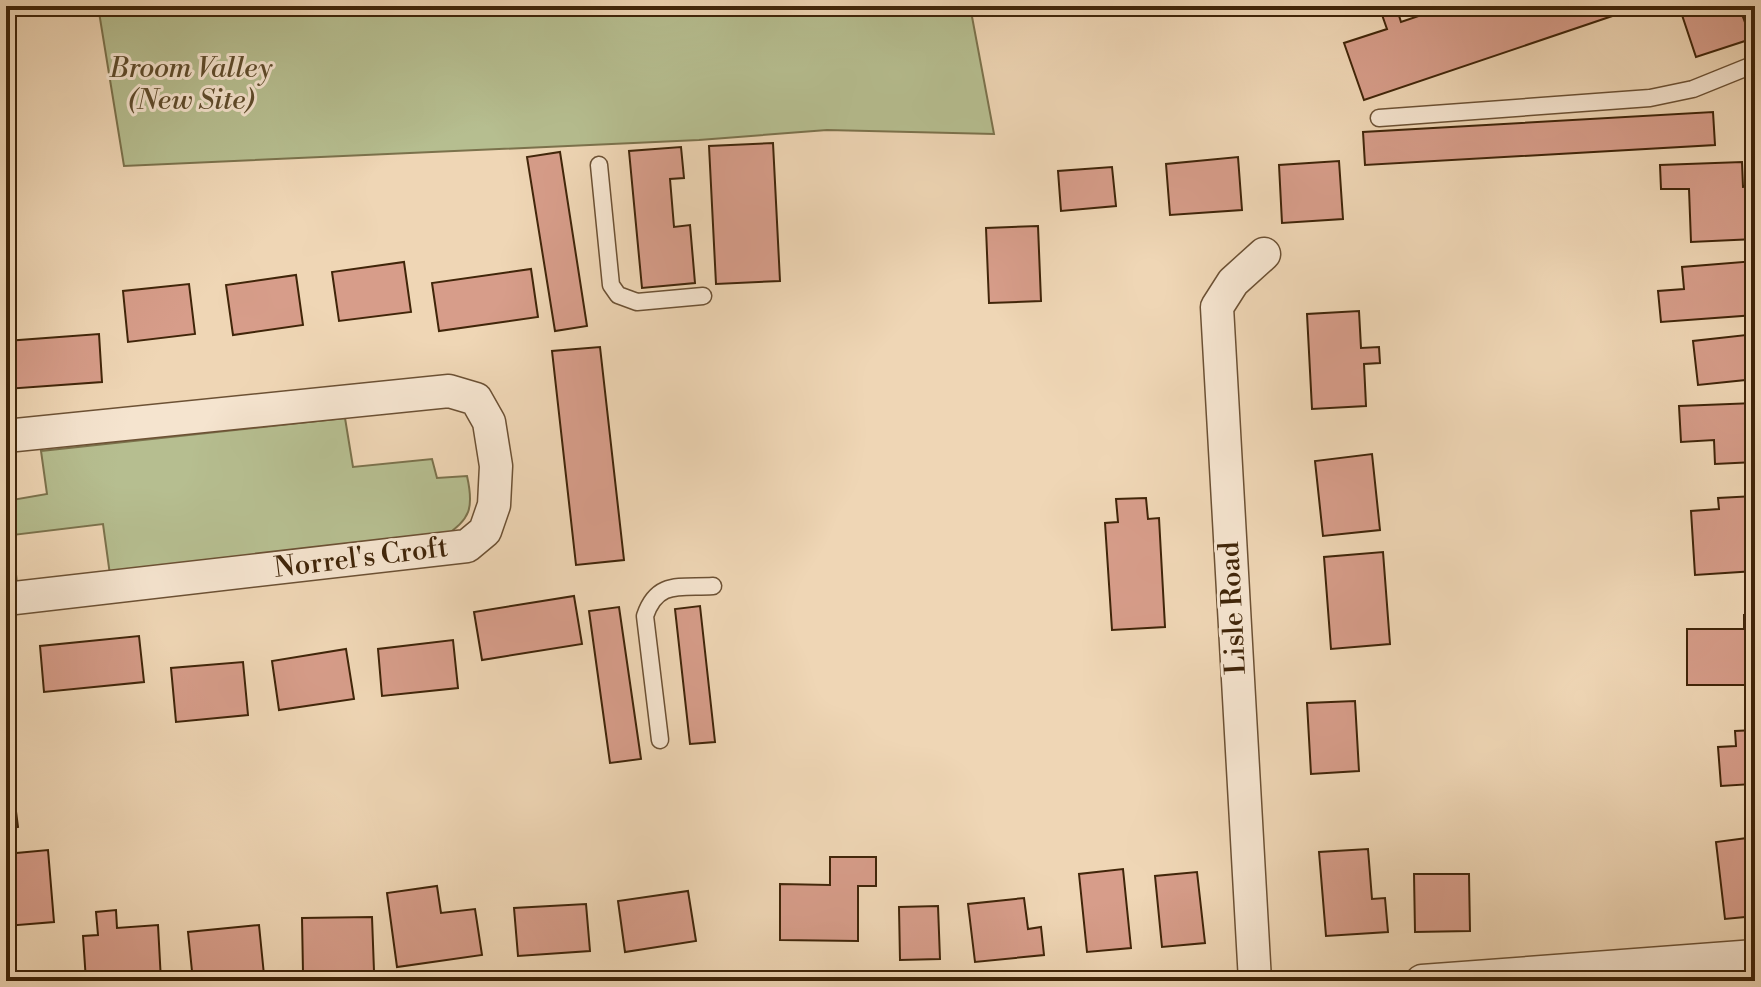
<svg xmlns="http://www.w3.org/2000/svg" width="1761" height="987" viewBox="0 0 1761 987" font-family="'Libre Bodoni',serif">
  <style>
    .green { fill: #b6be90; stroke: #7b724c; stroke-width: 2 }
    .building { fill: #d79d8a; stroke: #402509; stroke-width: 2 }
    .lines { fill: none; stroke-linecap: round; stroke-linejoin: round }
    .lane-casing { stroke: #6c5134; stroke-width: 19 }
    .street-casing { stroke: #6c5134; stroke-width: 35 }
    .lane { stroke: #f5e4cf; stroke-width: 16 }
    .street { stroke: #f5e4cf; stroke-width: 32 }
    .labels { text-anchor: middle; dominant-baseline: central; stroke-width: 6; stroke-linejoin: round; paint-order: stroke }
    .park-label { font-size: 28px; font-style: italic; fill: #5e4b2b; stroke: #f5e4cf }
    .street-label { font-size: 28px; fill: #402509; stroke: #f5e4cf }
  </style>
  <rect width="100%" height="100%" fill="#efd6b5"/>
  <filter id="stains"><feTurbulence type="fractalNoise" baseFrequency=".0025" numOctaves="4"/><feColorMatrix values="0 0 0 0 .2 0 0 0 0 .09 0 0 0 0 .02 0 0 0 .5 -.17"/></filter>
  <radialGradient id="worn" r=".72"><stop offset=".6" stop-color="#630" stop-opacity="0"/><stop offset="1" stop-color="#630" stop-opacity=".3"/></radialGradient>
  <g class="green">
    <path d="M 98,6 L 970,6 L 994,134 L 827,130 L 699,140 L 124,166 Z"/>
    <path d="M 345,418 L 353,467 L 432,459 L 437,478 L 467,476 C 474,507 471,520 443,537 L 110,575 L 103,524 L 12,535 L 17,584 L 6,585 L 6,501 L 47,494 L 41,451 Z"/>
  </g>
  <g class="building">
    <path d="M 1388,6 L 1396,6 L 1401,22 L 1448,6 L 1642,6 L 1364,100 L 1344,43 L 1387,29 L 1380,9 Z"/>
    <path d="M 1679,6 L 1739,6 L 1751,39 L 1696,57 Z"/>
    <path d="M 1713,112 L 1715,145 L 1365,165 L 1363,132 Z"/>
    <path d="M 773,143 L 780,281 L 716,284 L 709,146 Z"/>
    <path d="M 681,147 L 684,178 L 670,179 L 674,227 L 690,225 L 695,283 L 642,288 L 629,151 Z"/>
    <path d="M 560,152 L 587,326 L 555,331 L 527,157 Z"/>
    <path d="M 1238,157 L 1242,210 L 1170,215 L 1166,164 Z"/>
    <path d="M 1339,161 L 1343,219 L 1282,223 L 1279,165 Z"/>
    <path d="M 1742,162 L 1743,187 L 1755,186 L 1755,239 L 1691,242 L 1689,189 L 1661,189 L 1660,165 Z"/>
    <path d="M 1112,167 L 1116,206 L 1061,211 L 1058,171 Z"/>
    <path d="M 1038,226 L 1041,301 L 989,303 L 986,228 Z"/>
    <path d="M 1755,261 L 1755,315 L 1661,322 L 1658,291 L 1684,289 L 1682,267 Z"/>
    <path d="M 404,262 L 411,312 L 339,321 L 332,272 Z"/>
    <path d="M 531,269 L 538,317 L 439,331 L 432,283 Z"/>
    <path d="M 296,275 L 303,325 L 233,335 L 226,285 Z"/>
    <path d="M 189,284 L 195,334 L 128,342 L 123,291 Z"/>
    <path d="M 1359,311 L 1361,348 L 1379,347 L 1380,363 L 1364,364 L 1366,406 L 1312,409 L 1307,314 Z"/>
    <path d="M 99,334 L 102,382 L 6,389 L 6,341 Z"/>
    <path d="M 1755,334 L 1755,379 L 1698,385 L 1693,341 Z"/>
    <path d="M 600,347 L 624,560 L 576,565 L 552,351 Z"/>
    <path d="M 1755,403 L 1755,462 L 1715,464 L 1714,440 L 1681,442 L 1679,406 Z"/>
    <path d="M 1372,454 L 1380,530 L 1323,536 L 1315,461 Z"/>
    <path d="M 1755,496 L 1755,571 L 1695,575 L 1691,511 L 1719,509 L 1718,498 Z"/>
    <path d="M 1146,498 L 1148,519 L 1159,518 L 1165,627 L 1112,630 L 1105,523 L 1118,522 L 1116,499 Z"/>
    <path d="M 1383,552 L 1390,644 L 1331,649 L 1324,557 Z"/>
    <path d="M 574,596 L 582,644 L 482,660 L 474,612 Z"/>
    <path d="M 700,606 L 715,742 L 690,744 L 675,609 Z"/>
    <path d="M 619,607 L 641,759 L 610,763 L 589,611 Z"/>
    <path d="M 1744,615 L 1755,615 L 1755,685 L 1687,685 L 1687,629 L 1744,629 Z"/>
    <path d="M 139,636 L 144,682 L 44,692 L 40,646 Z"/>
    <path d="M 453,640 L 458,688 L 382,696 L 378,649 Z"/>
    <path d="M 346,649 L 354,699 L 279,710 L 272,661 Z"/>
    <path d="M 243,662 L 248,715 L 176,722 L 171,668 Z"/>
    <path d="M 1355,701 L 1359,771 L 1311,774 L 1307,703 Z"/>
    <path d="M 1755,730 L 1755,795 L 1752,795 L 1752,784 L 1721,786 L 1718,747 L 1736,746 L 1735,731 Z"/>
    <path d="M 6,734 L 18,827 L 6,829 Z"/>
    <path d="M 1755,837 L 1755,916 L 1725,919 L 1716,842 Z"/>
    <path d="M 1368,849 L 1372,899 L 1385,898 L 1388,932 L 1326,936 L 1319,852 Z"/>
    <path d="M 48,850 L 54,922 L 6,926 L 6,854 Z"/>
    <path d="M 830,857 L 876,857 L 876,886 L 858,886 L 858,941 L 780,940 L 780,884 L 830,885 Z"/>
    <path d="M 1123,869 L 1131,948 L 1087,952 L 1079,874 Z"/>
    <path d="M 1197,872 L 1205,943 L 1162,947 L 1155,876 Z"/>
    <path d="M 1414,874 L 1469,874 L 1470,931 L 1415,932 Z"/>
    <path d="M 437,886 L 441,913 L 475,909 L 482,955 L 397,967 L 387,893 Z"/>
    <path d="M 688,891 L 696,941 L 625,952 L 618,901 Z"/>
    <path d="M 1024,898 L 1028,929 L 1041,927 L 1044,955 L 975,962 L 968,904 Z"/>
    <path d="M 586,904 L 590,951 L 518,956 L 514,908 Z"/>
    <path d="M 938,906 L 940,959 L 900,960 L 899,907 Z"/>
    <path d="M 116,910 L 117,928 L 158,925 L 161,981 L 86,981 L 83,936 L 98,935 L 96,912 Z"/>
    <path d="M 372,917 L 374,971 L 303,973 L 302,918 Z"/>
    <path d="M 259,925 L 264,975 L 193,981 L 188,932 Z"/>
  </g>
  <g class="lines">
    <g class="lane-casing">
      <g id="lane">
        <path d="M 1379,118 L 1650,98 L 1693,89 L 1755,64"/>
        <path d="M 599,165 L 611,285 L 618,295 L 637,302 L 703,296"/>
        <path d="M 660,740 L 645,616 C 657,580 680,588 713,586"/>
      </g>
    </g>
    <g class="street-casing">
      <g id="street">
        <path d="M 6,436 L 449,391 L 476,399 L 489,422 L 496,466 L 494,505 L 485,531 L 467,546 L 6,599"/>
        <path d="M 1255,981 L 1217,307 L 1233,282 L 1264,254"/>
        <path d="M 1422,981 L 1755,956"/>
      </g>
    </g>
    <use href="#lane" class="lane"/>
    <use href="#street" class="street"/>
  </g>
  <g class="labels">
    <g class="park-label">
      <text x="191" y="68">Broom Valley<tspan x="191" dy="32">(New Site)</tspan></text>
    </g>
    <g class="street-label">
      <text transform="translate(361 558) rotate(-7)">Norrel's Croft</text>
      <text transform="translate(1233 608) rotate(-93)">Lisle Road</text>
    </g>
  </g>
  <rect width="1761" height="987" fill="none" stroke="#efd6b5" stroke-width="32"/>
  <rect x="8" y="8" width="1745" height="971" fill="none" stroke="#402509" stroke-width="4"/>
  <rect x="16" y="16" width="1729" height="955" fill="none" stroke="#402509" stroke-width="2"/>
  <rect width="100%" height="100%" filter="url(#stains)"/>
  <rect width="100%" height="100%" fill="url(#worn)"/>
</svg>
